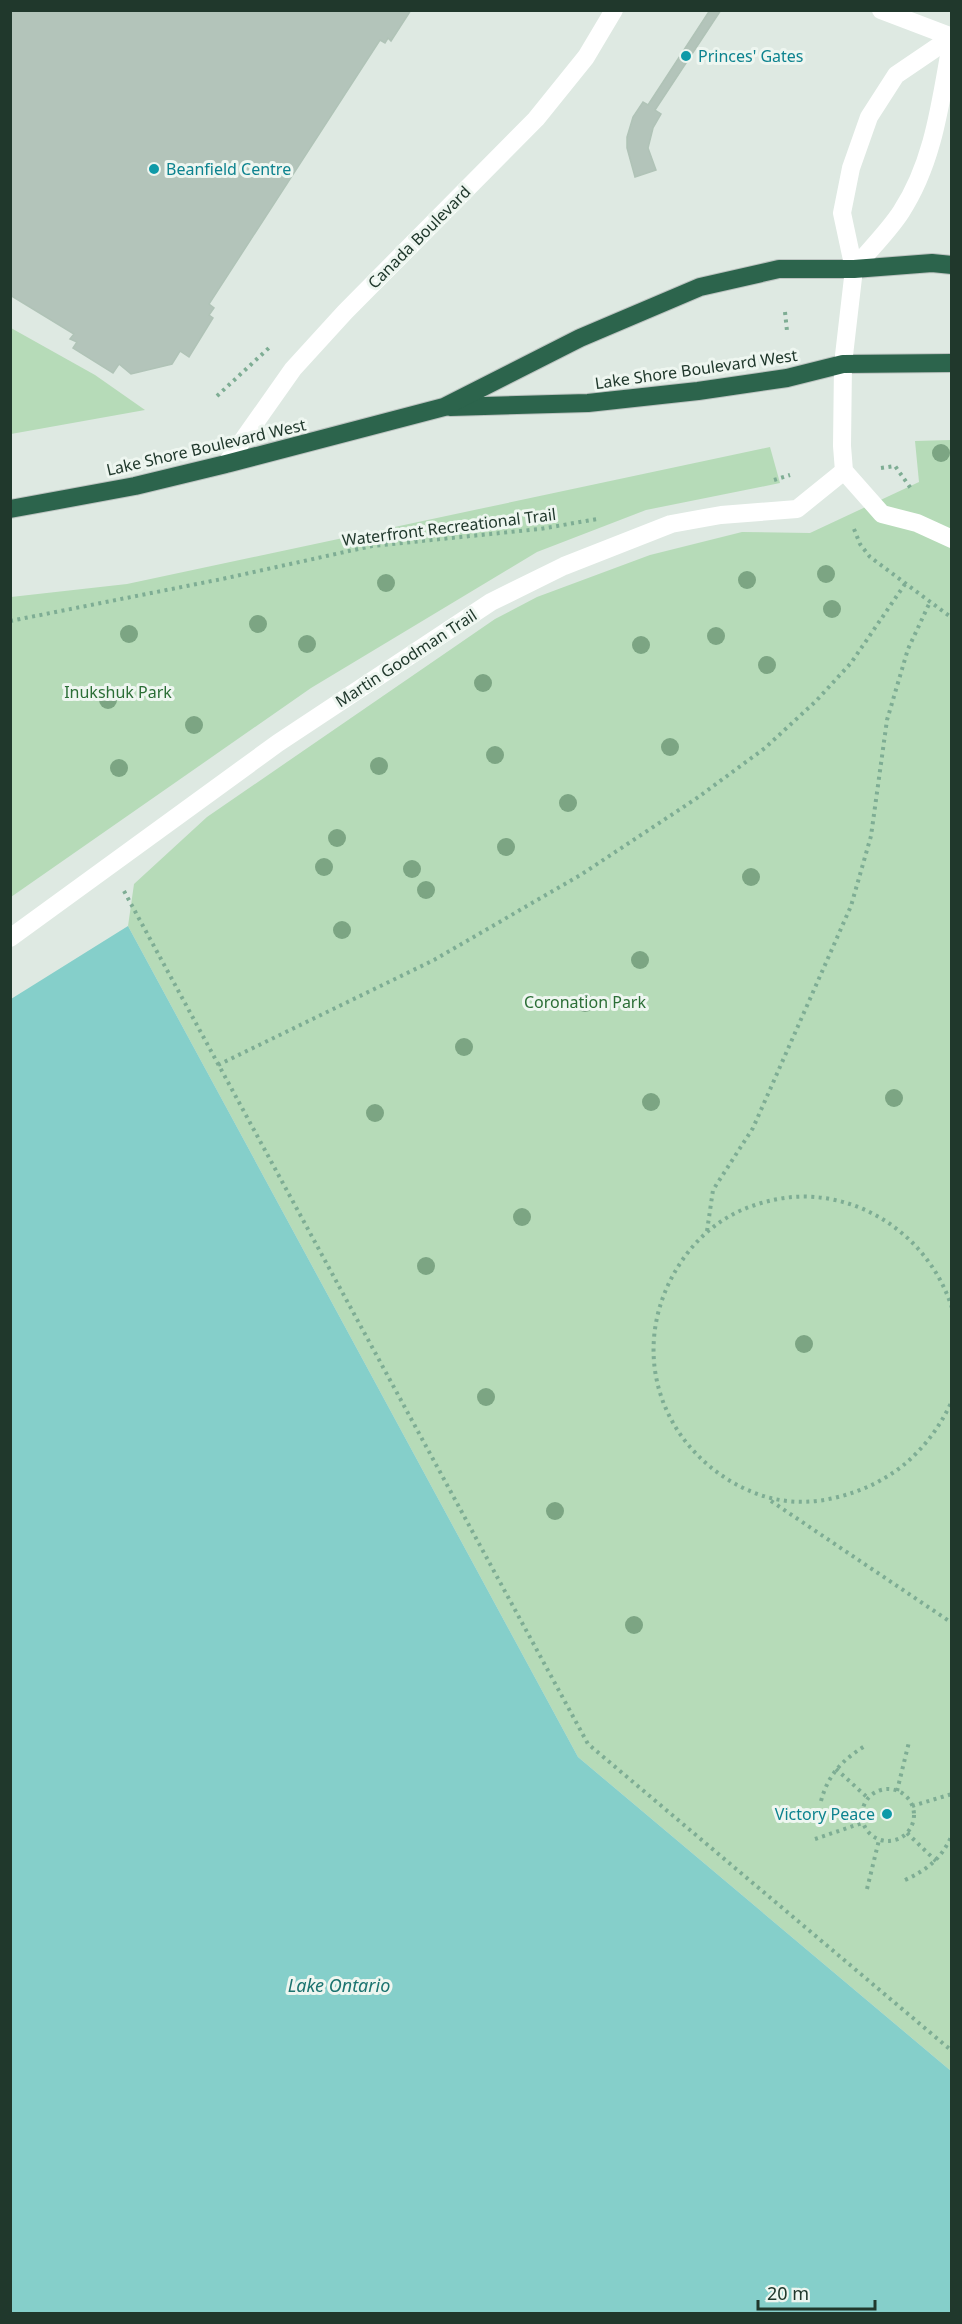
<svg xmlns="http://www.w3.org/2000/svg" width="962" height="2324" viewBox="0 0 962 2324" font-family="'Noto Sans',sans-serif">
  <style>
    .green { fill: #b6dbb8 }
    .water { fill: #85cfca }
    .building { fill: #b3c4ba; stroke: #b0c3b7; stroke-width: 1.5 }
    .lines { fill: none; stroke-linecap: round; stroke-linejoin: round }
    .highway-casing { stroke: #bcc3c0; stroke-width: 20 }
    .path { stroke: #7ead94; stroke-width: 4; stroke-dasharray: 3 4.5; stroke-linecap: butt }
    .minor { stroke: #fff; stroke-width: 18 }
    .highway { stroke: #2c644c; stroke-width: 18 }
    .tree { fill: #7ca583 }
    .culture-dot { fill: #0f9aa8; stroke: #eef6f0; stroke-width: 2 }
    .labels { text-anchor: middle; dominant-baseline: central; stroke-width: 6; stroke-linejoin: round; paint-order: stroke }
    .culture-label { font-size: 16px; fill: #0d838f; stroke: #eef6f0; text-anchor: start }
    .street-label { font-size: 16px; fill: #20382c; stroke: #eef6f0 }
    .park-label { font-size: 16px; fill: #2b6e36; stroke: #eef6f0 }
    .water-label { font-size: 18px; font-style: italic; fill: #1b736f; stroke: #eef6f0 }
  </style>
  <rect width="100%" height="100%" fill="#dee9e2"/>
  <g class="green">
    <path d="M 11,328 L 95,375 L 145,410 L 11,434 Z"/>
    <path d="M 951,440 L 951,2071 L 578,1757 L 128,926 L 134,884 L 207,817 L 495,619 L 537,597 L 650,555 L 742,532 L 810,533 L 919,482 L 915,441 Z"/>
    <path d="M 770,447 L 780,483 L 646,510 L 537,552 L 311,688 L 11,897 L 11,597 L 127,584 Z"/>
  </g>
  <path class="water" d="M 128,926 L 578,1757 L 951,2071 L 951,2313 L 11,2313 L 11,999 Z"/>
  <g class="building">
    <path d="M 10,10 L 411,10 L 391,41 L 388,38 L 385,43 L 380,40 L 209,304 L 214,308 L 209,315 L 213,318 L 189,357 L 180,351 L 172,364 L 131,374 L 119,364 L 113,373 L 73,348 L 77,342 L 70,339 L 74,334 L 10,295 Z"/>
    <path d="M 710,10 L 721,10 L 655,110 L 661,114 L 653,128 L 648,148 L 656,170 L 635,177 L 627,148 L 627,137 L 633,117 L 643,102 L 648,105 Z"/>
  </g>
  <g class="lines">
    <g class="highway-casing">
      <g id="highway">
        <path d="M 450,407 L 588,403 L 698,391 L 787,378 L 843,364 L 952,363"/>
        <path d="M 10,509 L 135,486 L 226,464 L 444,407 L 580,338 L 700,287 L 779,269 L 854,269 L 932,263 L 952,265"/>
      </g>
    </g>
    <g class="path">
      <path d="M 785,312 L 787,331"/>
      <path d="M 217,396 L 271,346"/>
      <path d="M 881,468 L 895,466 L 912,490"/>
      <path d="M 774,480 L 790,475"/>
      <path d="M 854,529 L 860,544 L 870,557 L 952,618"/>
      <path d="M 10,621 L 222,579 L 372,546 L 540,529 L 597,519"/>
      <path d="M 124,891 L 588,1744 L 952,2051"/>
      <path d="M 218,1065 L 434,960 L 582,874 L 697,798 L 765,748 L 816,701 L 851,663 L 905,584"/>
      <path d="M 707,1231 L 713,1190 L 753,1128 L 851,906 L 871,836 L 887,720 L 908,649 L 930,602"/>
      <path d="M 952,1308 C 935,1254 890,1212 835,1200 C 807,1194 782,1196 755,1205 C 724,1215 699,1235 681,1262 C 631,1337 651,1430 727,1479 C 761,1500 795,1507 834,1498 C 890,1485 928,1452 952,1401"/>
      <path d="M 771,1501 L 952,1623"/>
      <path d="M 836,1769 L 868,1798"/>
      <circle cx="888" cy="1815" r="26"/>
      <path d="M 897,1791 L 909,1742"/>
      <path d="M 821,1801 C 828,1775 842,1760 865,1746"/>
      <path d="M 912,1806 L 952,1794"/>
      <path d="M 907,1833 L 936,1861"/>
      <path d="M 815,1839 L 862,1823"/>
      <path d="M 905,1880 C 927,1870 942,1858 952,1835"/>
      <path d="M 867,1889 L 879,1840"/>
    </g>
    <g class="minor">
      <path d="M 881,10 L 952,37"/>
      <path d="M 952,37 L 896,75 L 869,117 L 851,168 L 842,213 L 854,269 L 843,364 L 842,446 L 844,471 L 882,514 L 917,523 L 952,539"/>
      <path d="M 854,269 C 869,250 888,232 901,212 C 935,160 941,97 952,39"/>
      <path d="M 226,464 L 293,369 L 345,312 L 536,119 L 586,57 L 614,10"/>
      <path d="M 10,938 L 278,743 L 491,602 L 564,566 L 671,524 L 721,515 L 797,509 L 844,471"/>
    </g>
    <use href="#highway" class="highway"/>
  </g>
  <g class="tree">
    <circle cx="941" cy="453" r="9"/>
    <circle cx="826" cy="574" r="9"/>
    <circle cx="747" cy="580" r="9"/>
    <circle cx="386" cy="583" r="9"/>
    <circle cx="832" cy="609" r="9"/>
    <circle cx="258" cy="624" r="9"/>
    <circle cx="129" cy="634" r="9"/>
    <circle cx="716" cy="636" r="9"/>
    <circle cx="307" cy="644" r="9"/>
    <circle cx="641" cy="645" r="9"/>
    <circle cx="767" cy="665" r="9"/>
    <circle cx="483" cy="683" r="9"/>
    <circle cx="108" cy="700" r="9"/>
    <circle cx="194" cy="725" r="9"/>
    <circle cx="670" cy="747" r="9"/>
    <circle cx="495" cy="755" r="9"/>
    <circle cx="379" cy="766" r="9"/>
    <circle cx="119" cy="768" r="9"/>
    <circle cx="568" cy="803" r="9"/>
    <circle cx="337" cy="838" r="9"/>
    <circle cx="506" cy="847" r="9"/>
    <circle cx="324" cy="867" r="9"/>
    <circle cx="412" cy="869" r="9"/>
    <circle cx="751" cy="877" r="9"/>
    <circle cx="426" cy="890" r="9"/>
    <circle cx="342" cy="930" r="9"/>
    <circle cx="640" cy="960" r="9"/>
    <circle cx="585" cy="1003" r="9"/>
    <circle cx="464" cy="1047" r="9"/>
    <circle cx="894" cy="1098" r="9"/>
    <circle cx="651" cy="1102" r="9"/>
    <circle cx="375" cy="1113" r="9"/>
    <circle cx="522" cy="1217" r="9"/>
    <circle cx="426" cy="1266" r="9"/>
    <circle cx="804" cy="1344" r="9"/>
    <circle cx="486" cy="1397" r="9"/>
    <circle cx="555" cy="1511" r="9"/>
    <circle cx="634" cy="1625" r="9"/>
  </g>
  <g class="culture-dot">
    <circle cx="686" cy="56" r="6"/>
    <circle cx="154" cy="169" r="6"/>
    <circle cx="887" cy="1814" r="6"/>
  </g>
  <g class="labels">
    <g class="culture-label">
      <text x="698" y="56">Princes' Gates</text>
      <text x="166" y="169">Beanfield Centre</text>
      <text x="875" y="1814" text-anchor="end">Victory Peace</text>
    </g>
    <g class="street-label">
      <text transform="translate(419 237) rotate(-45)">Canada Boulevard</text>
      <text transform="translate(696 369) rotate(-8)">Lake Shore Boulevard West</text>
      <text transform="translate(206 447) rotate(-13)">Lake Shore Boulevard West</text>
      <text transform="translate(449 527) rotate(-7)">Waterfront Recreational Trail</text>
      <text transform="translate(406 658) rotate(-33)">Martin Goodman Trail</text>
    </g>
    <g class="park-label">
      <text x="118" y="692">Inukshuk Park</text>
      <text x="585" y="1002">Coronation Park</text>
    </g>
    <g class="water-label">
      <text x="339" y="1985">Lake Ontario</text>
    </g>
  </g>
  <rect width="962" height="2324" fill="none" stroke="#20382c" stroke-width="24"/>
  <path d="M758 2300v9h117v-9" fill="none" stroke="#20382c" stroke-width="3"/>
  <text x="767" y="2300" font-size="18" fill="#20382c" stroke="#eef6f0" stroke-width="4.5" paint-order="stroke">20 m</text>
</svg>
